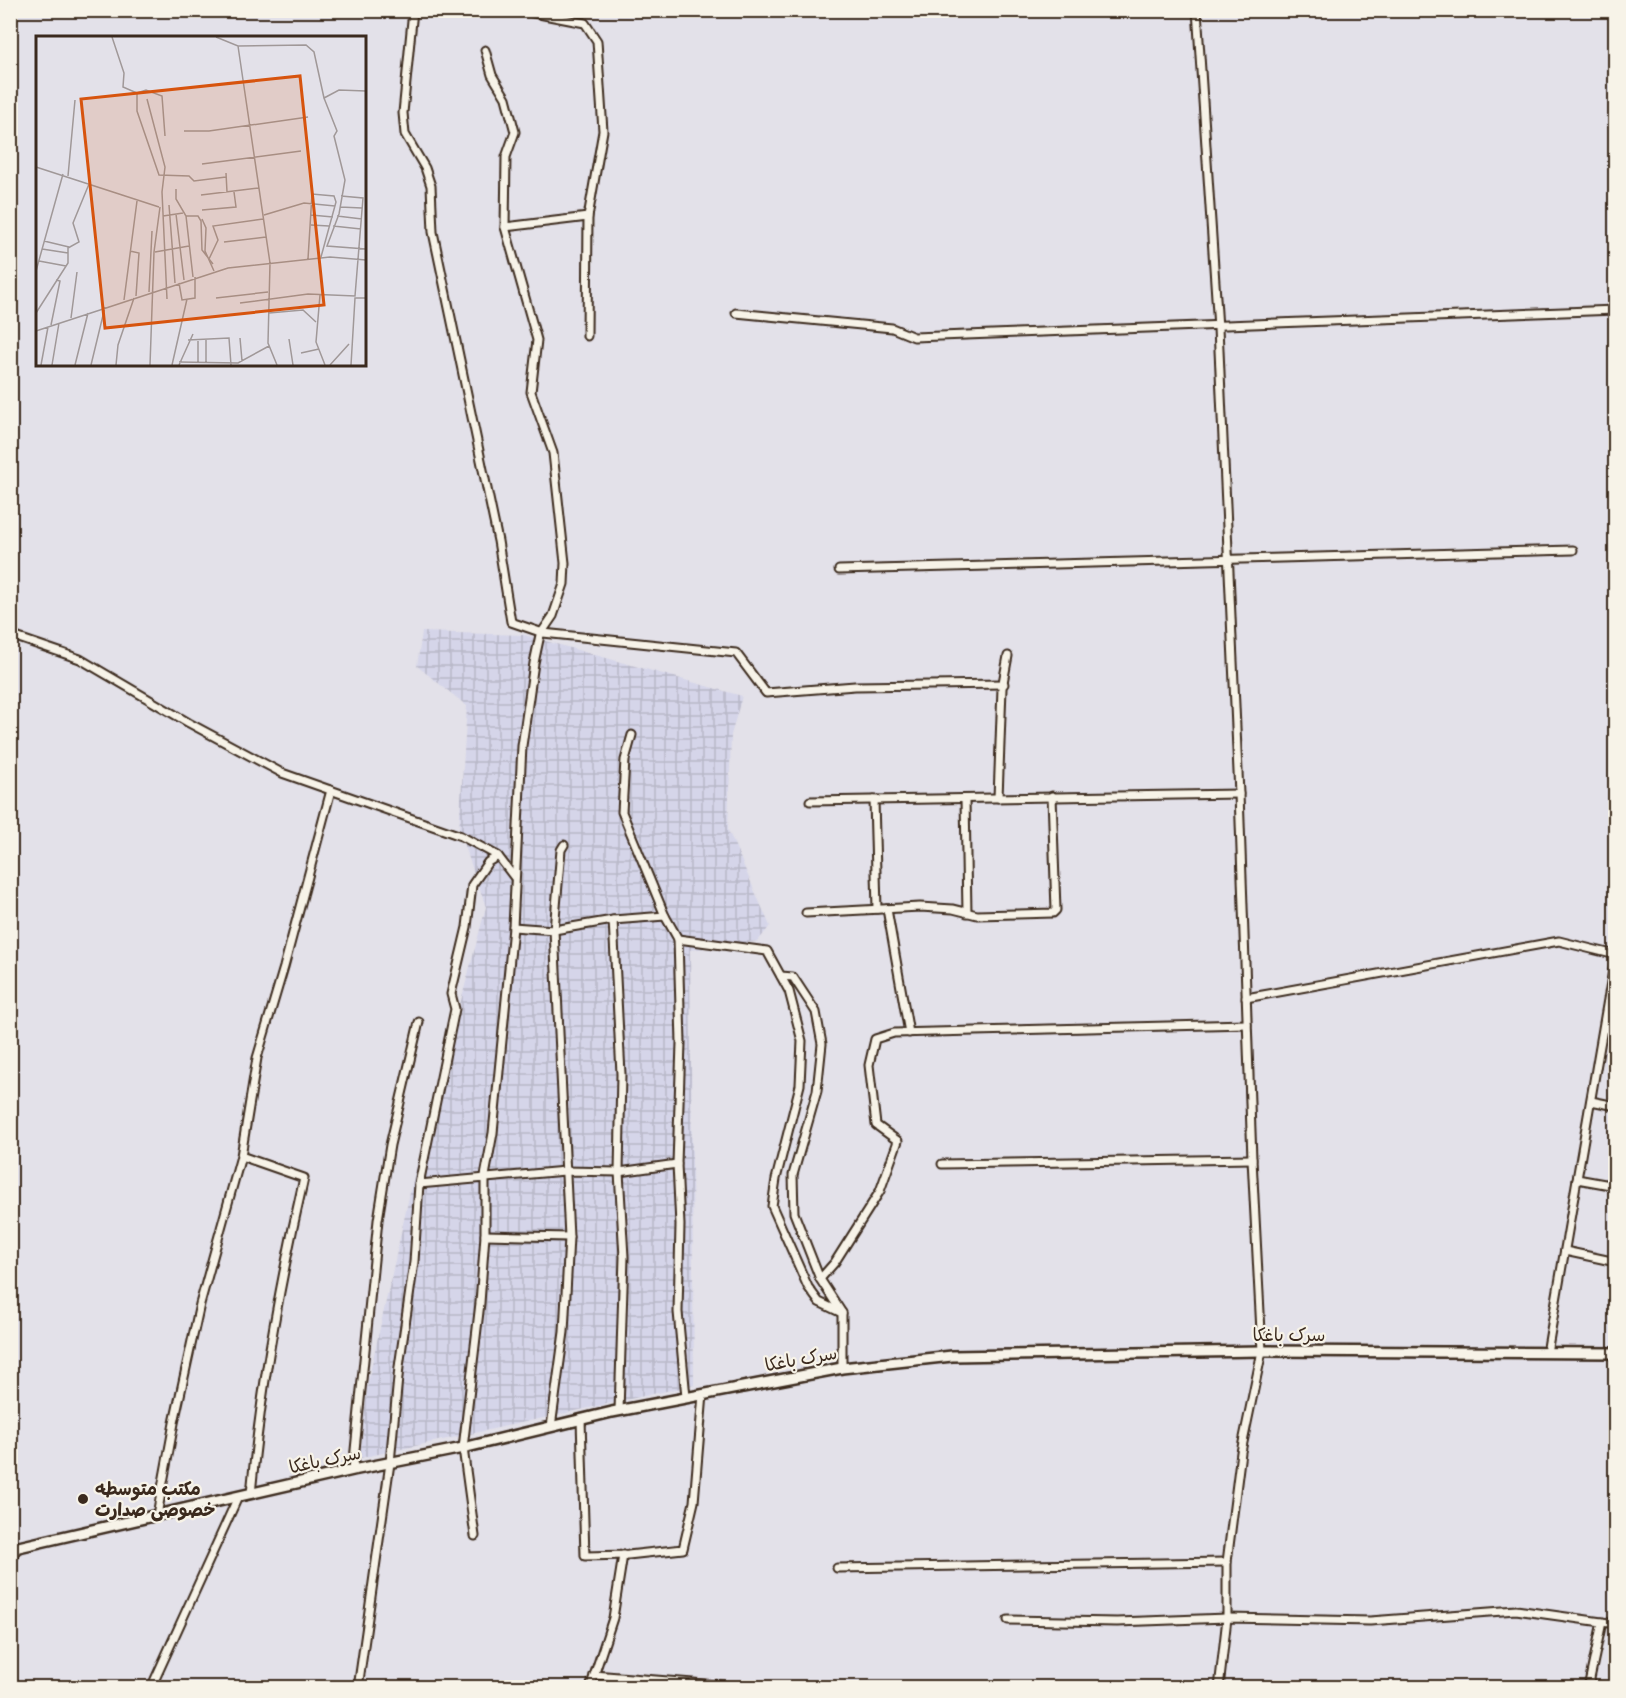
<svg xmlns="http://www.w3.org/2000/svg" width="1626" height="1698" viewBox="0 0 1626 1698" font-family="Sriracha,'Playpen Sans Arabic',sans-serif">
  <style>
    .industrial { fill: url(#industrial-grid) }
    .lines { fill: none; stroke-linecap: round; stroke-linejoin: round }
    .minor-casing { stroke: #3b2a1e; stroke-width: 11 }
    .tertiary-casing { stroke: #3b2a1e; stroke-width: 14 }
    .minor { stroke: #f7f3e8; stroke-width: 7 }
    .tertiary { stroke: #f7f3e8; stroke-width: 9 }
    .poi-dot { fill: #3b2a1e; stroke: #f7f3e8; stroke-width: 2 }
    .labels { text-anchor: middle; dominant-baseline: central; stroke-width: 4.5; stroke-linejoin: round; paint-order: stroke }
    .street-label { font-size: 18px; fill: #3b2a1e; stroke: #f7f3e8 }
    .poi-label { font-size: 18px; font-weight: bold; fill: #3b2a1e; stroke: #f7f3e8; text-anchor: start }
    .inset-road { fill: none; stroke: #a09898; stroke-width: 1.5 }
    .view { fill: #d7540e; fill-opacity: 0.15; stroke: #d7540e; stroke-width: 3 }
    .inset-edge { fill: none; stroke: #3b2a1e; stroke-width: 3 }
  </style>
  <defs>
    <pattern id="industrial-grid" width="8" height="8" patternUnits="userSpaceOnUse" patternTransform="scale(1.5)"><rect width="8" height="8" fill="#d5d5e9"/><path d="M0 4h8M4 0v8" fill="none" stroke="#b8b7c7"/></pattern>
  </defs>
  <rect width="100%" height="100%" fill="#e3e1e9"/>
  <filter id="ink" filterUnits="userSpaceOnUse"><feTurbulence type="fractalNoise" baseFrequency=".0167" numOctaves="2"/><feDisplacementMap in="SourceGraphic" scale="12" xChannelSelector="R" yChannelSelector="G"/><feConvolveMatrix kernelMatrix="1 2 1 2 8 2 1 2 1" color-interpolation-filters="sRGB"/></filter>
  <g filter="url(#ink)">
    <path class="industrial" d="M 422,632 L 524,635 L 742,696 L 731,735 L 728,830 L 770,926 L 758,941 L 690,950 L 694,1385 L 360,1458 L 368,1382 L 411,1188 L 486,907 L 459,830 L 467,706 L 417,666 Z"/>
    <g class="lines">
      <g class="minor-casing">
        <g id="minor">
          <path d="M 413,10 L 403,113 L 405,134 L 425,168 L 431,186 L 433,232 L 498,541 L 511,622 L 543,633 L 736,653 L 766,693 L 855,686 L 1004,684"/>
          <path d="M 518,10 L 585,23 L 597,41 L 603,131 L 588,217 L 587,336"/>
          <path d="M 1197,10 L 1218,328 L 1239,794 L 1252,1159 L 1262,1351 L 1241,1452 L 1227,1562 L 1227,1618 L 1219,1688"/>
          <path d="M 505,227 L 588,217"/>
          <path d="M 736,313 L 892,328 L 914,337 L 1616,310"/>
          <path d="M 839,570 L 1573,550"/>
          <path d="M 10,635 L 80,659 L 189,723 L 282,773 L 461,836 L 498,856 L 514,877"/>
          <path d="M 632,735 L 625,760 L 622,812 L 665,916 L 678,939 L 681,1043 L 677,1164 L 680,1225 L 678,1312 L 686,1397"/>
          <path d="M 998,798 L 1002,688 L 1008,656"/>
          <path d="M 965,799 L 967,913"/>
          <path d="M 874,800 L 877,909"/>
          <path d="M 810,801 L 1239,794"/>
          <path d="M 887,909 L 909,1033"/>
          <path d="M 806,913 L 920,907 L 953,909 L 977,915 L 1053,913 L 1056,910 L 1052,796"/>
          <path d="M 613,920 L 621,1074 L 619,1172 L 624,1257 L 619,1411"/>
          <path d="M 513,927 L 554,930 L 613,920 L 665,916"/>
          <path d="M 678,939 L 767,951 L 789,991 L 802,1041 L 800,1085 L 776,1179 L 772,1206 L 808,1287 L 819,1302 L 842,1313"/>
          <path d="M 781,976 L 793,977 L 816,1012 L 822,1044 L 817,1091 L 793,1175 L 794,1213 L 820,1279 L 842,1313 L 842,1368"/>
          <path d="M 1246,998 L 1559,941 L 1616,955"/>
          <path d="M 1604,1028 L 1616,1030"/>
          <path d="M 1591,1101 L 1616,1106"/>
          <path d="M 241,1156 L 304,1178 C 280,1282 261,1387 251,1494"/>
          <path d="M 942,1164 L 1252,1159"/>
          <path d="M 1577,1179 L 1616,1186"/>
          <path d="M 419,1184 L 565,1171 L 619,1172 L 677,1164"/>
          <path d="M 485,1235 L 569,1237"/>
          <path d="M 1565,1251 L 1616,1262"/>
          <path d="M 820,1279 L 835,1262 L 880,1191 L 898,1141 L 876,1125 L 869,1065 L 875,1039 L 894,1033 L 1247,1024"/>
          <path d="M 1547,1353 L 1616,953"/>
          <path d="M 581,1419 L 585,1556 L 628,1555 L 683,1549 L 694,1502 L 703,1394"/>
          <path d="M 551,1427 L 564,1332 L 569,1237 L 554,930 L 561,850 L 564,845"/>
          <path d="M 353,1470 L 378,1220 L 390,1145 L 419,1022"/>
          <path d="M 157,1515 L 174,1423 L 200,1304 L 241,1156 L 257,1058 L 284,967 L 331,790"/>
          <path d="M 475,1536 L 463,1448 L 480,1303 L 485,1235 L 485,1176 L 493,1133 L 513,927 L 522,746 L 534,663 L 540,635 L 553,616 L 564,584 L 565,563 L 553,453 L 531,392 L 537,340 L 505,227 L 506,157 L 515,132 L 506,98 L 492,75 L 485,50"/>
          <path d="M 10,1566 L 17,1547"/>
          <path d="M 837,1568 L 1227,1562"/>
          <path d="M 1008,1620 L 1117,1622 L 1227,1618 L 1370,1621 L 1516,1610 L 1616,1624"/>
          <path d="M 594,1675 L 730,1686"/>
          <path d="M 151,1688 L 238,1497"/>
          <path d="M 358,1688 L 390,1463 L 399,1367 L 414,1262 L 419,1184 L 455,1009 L 451,994 L 467,927 L 472,885 L 488,862 L 498,856"/>
          <path d="M 590,1688 L 613,1618 L 623,1555"/>
          <path d="M 1588,1688 L 1602,1622"/>
        </g>
      </g>
      <g class="tertiary-casing">
        <path id="tertiary" d="M 10,1549 L 353,1470 L 463,1448 L 612,1412 L 842,1368 L 952,1356 L 1262,1351 L 1616,1353"/>
      </g>
      <use href="#minor" class="minor"/>
      <use href="#tertiary" class="tertiary"/>
    </g>
  </g>
  <circle class="poi-dot" cx="83" cy="1499" r="6"/>
  <g class="labels">
    <g class="street-label">
      <text x="1289" y="1335">سرک باغکا</text>
      <text transform="translate(801 1359) rotate(-10)">سرک باغکا</text>
      <text transform="translate(325 1460) rotate(-12)">سرک باغکا</text>
    </g>
    <g class="poi-label">
      <text x="95" y="1489">مکتب متوسطه<tspan x="95" dy="21">خصوصی صدارت</tspan></text>
    </g>
  </g>
  <g transform="translate(36 36)">
    <rect width="330" height="330" fill="#e3e1e9"/>
    <path class="inset-road" d="M 76,1 L 88,37 L 87,51 L 101,57 L 101,75 L 123,139 L 153,140 L 158,145 L 190,141M 180,1 L 202,10 L 270,9 L 278,16 L 288,62 L 303,54 L 330,55M 202,10 L 234,227 L 232,307 L 241,329M 101,57 L 110,54 L 126,60 L 129,100M 288,62 L 301,95 L 298,100 L 309,144 L 303,178 L 291,210 L 330,213M 111,63 L 129,131 L 126,156 L 131,263M 148,95 L 173,95 L 272,81M 166,128 L 265,115M 0,131 L 123,171M 190,137 L 191,156M 32,140 L 39,64M 140,153 L 140,163 L 150,180 L 157,241M 165,159 L 223,152M 133,169 L 139,247M 304,171 L 326,172M 166,174 L 200,171 L 198,156M 140,178 L 148,244M 228,179 L 268,167 L 299,170M 275,179 L 297,181M 127,180 L 147,177M 150,180 L 162,180 L 165,185 L 166,214 L 177,228M 301,180 L 326,183M 166,183 L 170,192 L 169,215 L 178,235M 275,189 L 293,190M 297,190 L 325,193M 8,205 L 33,211M 188,206 L 230,201M 6,213 L 32,217M 94,215 L 103,217 L 100,260M 119,216 L 153,210M 173,223 L 182,204 L 177,190 L 227,183M 272,223 L 276,158 L 298,160 L 300,166 L 285,221M 3,225 L 30,230M 0,235 L 27,138M 143,247 L 146,264 L 159,262 L 159,241M 113,256 L 116,195M 284,259 L 280,306 L 289,329M 180,262 L 232,256M 88,264 L 101,165M 204,267 L 272,258 L 319,260 L 327,162 L 305,160M 0,277 L 32,227 L 32,212 L 43,206 L 37,187 L 53,148M 233,277 L 267,274 L 280,286M 35,282 L 41,236M 15,289 L 24,245 L 20,244M 0,295 L 192,232 L 294,221 L 330,224M 204,302 L 206,325M 253,303 L 257,329M 152,304 L 193,302 L 195,329M 162,305 L 162,327M 265,317 L 283,313M 143,326 L 202,327 L 233,310M 170,327 L 170,304M 5,329 L 12,291M 16,329 L 23,287M 39,329 L 52,277M 55,329 L 69,271M 80,329 L 82,309 L 98,262M 114,329 L 118,216 L 124,171M 136,329 L 151,263M 143,329 L 157,298M 294,329 L 313,308M 315,329 L 319,262 L 330,262"/>
    <path class="view" d="M 264,40 L 288,269 L 69,292 L 45,63 Z"/>
    <rect width="330" height="330" class="inset-edge"/>
  </g>
  <rect width="1626" height="1698" fill="none" stroke="#f7f3e8" stroke-width="36"/>
  <rect x="18" y="18" width="1590" height="1662" fill="none" stroke="#3b2a1e" stroke-width="2" filter="url(#ink)"/>
</svg>
